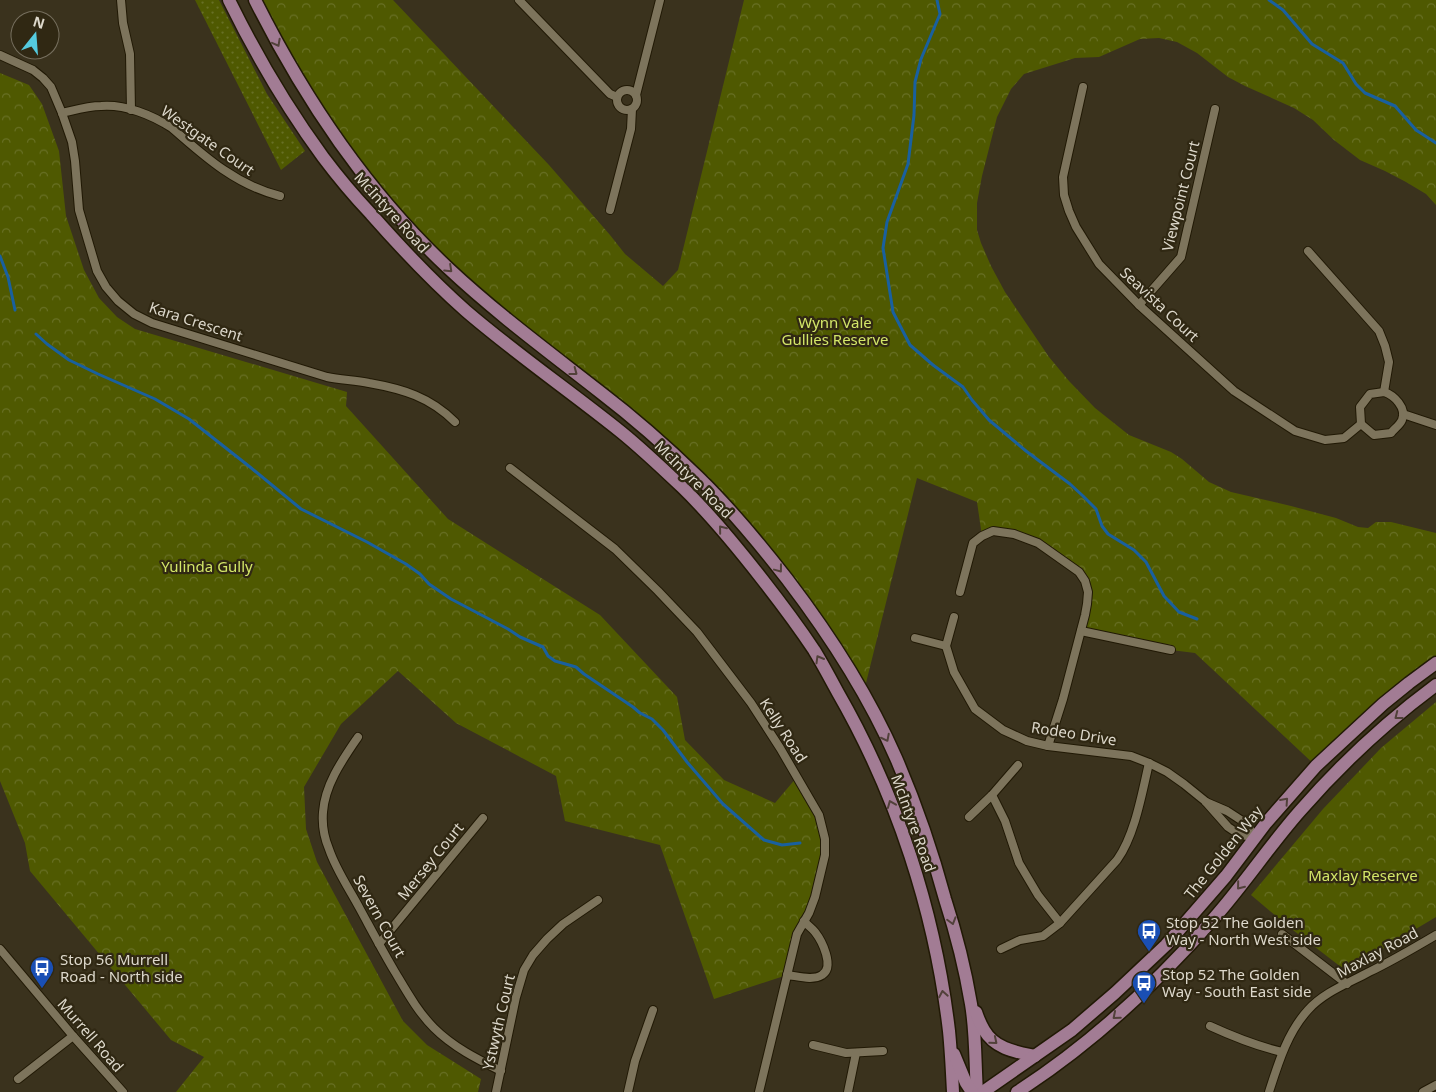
<svg xmlns="http://www.w3.org/2000/svg" width="1436" height="1092" viewBox="0 0 1436 1092" font-family="'Noto Sans',sans-serif">
  <style>
    .grass { fill: url(#grass-dots) }
    .forest { fill: url(#forest-crowns) }
    .lines { fill: none; stroke-linecap: round; stroke-linejoin: round }
    .stream { stroke: #19609f; stroke-width: 3 }
    .minor-casing { stroke: #211905; stroke-width: 10 }
    .primary-casing { stroke: #211905; stroke-width: 15 }
    .minor { stroke: #7d745c; stroke-width: 8 }
    .primary { stroke: #a27c94; stroke-width: 12 }
    .oneway { stroke: #52413a }
    .labels { text-anchor: middle; dominant-baseline: central; stroke-width: 4.5; stroke-linejoin: round; paint-order: stroke }
    .street-label { font-size: 15px; fill: #ddd8cb; stroke: #302813 }
    .park-label { font-size: 15px; fill: #d3e668; stroke: #302813 }
    .poi-label { font-size: 15px; fill: #ddd8cb; stroke: #302813; text-anchor: start }
  </style>
  <defs>
    <pattern id="grass-dots" width="8" height="8" patternUnits="userSpaceOnUse" patternTransform="scale(1.25)"><rect width="8" height="8" fill="#4f5901"/><path d="M2 2h.1M6 6h.1" fill="none" stroke="#687025" stroke-width="1.8" stroke-linecap="round"/></pattern>
    <pattern id="forest-crowns" width="20" height="18" patternUnits="userSpaceOnUse" patternTransform="scale(1.25)"><rect width="20" height="18" fill="#4f5901"/><path d="M2 6a3 3 0 1 1 6 0M12 15a3 3 0 1 1 6 0" fill="none" stroke="#687025"/></pattern>
  </defs>
  <rect width="100%" height="100%" fill="#3a321d"/>
  <path class="grass" d="M 195,0 L 219,0 L 267,94 L 305,151 L 281,170 Z"/>
  <g class="forest">
    <path d="M 255,0 L 393,0 L 549,165 L 610,235 L 625,254 L 663,286 L 678,270 L 744,0 L 1436,0 L 1436,205 L 1426,194 L 1406,182 L 1385,171 L 1360,160 L 1334,140 L 1313,120 L 1294,108 L 1245,86 L 1228,77 L 1197,53 L 1177,42 L 1159,38 L 1140,39 L 1099,57 L 1075,58 L 1024,74 L 1011,89 L 997,117 L 982,176 L 977,203 L 977,230 L 981,243 L 991,266 L 1005,292 L 1049,357 L 1069,381 L 1095,408 L 1129,435 L 1171,452 L 1182,459 L 1209,482 L 1231,492 L 1291,506 L 1336,518 L 1358,527 L 1368,528 L 1376,522 L 1391,522 L 1436,533 L 1436,663 L 1316,766 L 1195,653 L 1171,650 L 1081,631 L 1085,581 L 1038,543 L 993,531 L 982,536 L 977,502 L 917,478 L 863,695 L 825,632 L 700,479 L 506,320 L 371,185 Z"/>
    <path d="M 0,73 L 29,85 L 42,104 L 59,151 L 66,216 L 84,270 L 99,298 L 117,317 L 135,329 L 347,392 L 346,406 L 448,519 L 600,615 L 677,697 L 685,740 L 724,780 L 775,803 L 797,777 L 819,815 L 825,855 L 815,897 L 799,928 L 787,975 L 714,999 L 660,845 L 565,821 L 556,776 L 456,723 L 398,671 L 341,724 L 304,787 L 306,829 L 317,862 L 403,1021 L 427,1045 L 481,1079 L 478,1092 L 176,1092 L 204,1057 L 171,1040 L 30,871 L 25,843 L 0,781 Z"/>
    <path d="M 1436,702 L 1436,917 L 1357,964 L 1341,967 L 1289,927 L 1251,895 L 1323,809 L 1381,748 Z"/>
  </g>
  <g class="lines">
    <g class="stream">
      <path d="M 937,0 L 940,14 L 921,59 L 915,82 L 914,115 L 908,164 L 887,222 L 883,248 L 893,312 L 910,345 L 933,365 L 963,387 L 972,400 L 989,420 L 1026,451 L 1070,484 L 1083,496 L 1096,509 L 1102,526 L 1108,534 L 1134,550 L 1146,562 L 1164,596 L 1179,612 L 1197,619"/>
      <path d="M 1269,0 L 1283,10 L 1312,44 L 1343,63 L 1356,84 L 1365,93 L 1395,106 L 1416,130 L 1436,143"/>
      <path d="M 0,256 L 8,277 L 15,310"/>
      <path d="M 36,334 L 47,344 L 69,360 L 98,374 L 155,399 L 189,419 L 250,467 L 301,509 L 367,542 L 406,564 L 420,574 L 429,584 L 451,599 L 508,629 L 520,637 L 543,647 L 548,656 L 555,661 L 576,667 L 584,674 L 633,707 L 640,713 L 652,719 L 663,730 L 687,762 L 723,804 L 764,840 L 782,845 L 800,843"/>
    </g>
    <g class="minor-casing">
      <g id="minor">
        <path d="M 121,0 L 123,23 L 130,54 L 131,110"/>
        <path d="M 519,0 L 610,94 L 617,97"/>
        <path d="M 0,55 L 33,70 L 43,78 L 51,87 L 62,113 L 72,142 L 75,161 L 79,210 L 97,271 L 106,287 L 118,301 L 134,314 L 152,323 L 327,377 C 341,380 355,380 369,383 C 403,389 430,397 455,422"/>
        <path d="M 1083,87 L 1063,177 L 1064,195 L 1069,211 L 1076,227 L 1099,264 L 1139,305 L 1234,391 L 1295,431 L 1325,440 L 1344,438 L 1361,424"/>
        <circle cx="627" cy="100" r="10"/>
        <path d="M 636,95 L 660,0"/>
        <path d="M 62,113 C 75,110 88,106 101,106 C 125,104 152,115 172,128 C 205,157 236,185 280,196"/>
        <path d="M 610,210 L 631,129 L 632,109"/>
        <path d="M 1308,251 L 1379,331 L 1385,346 L 1389,362 L 1384,392"/>
        <path d="M 1139,305 L 1181,257 L 1215,109"/>
        <path d="M 1384,392 C 1394,395 1407,408 1402,420 C 1400,425 1394,429 1391,433 L 1374,435 L 1361,424 L 1360,407 L 1370,394 Z"/>
        <path d="M 1403,414 L 1436,425"/>
        <path d="M 510,468 L 615,549 L 658,591 L 697,632 L 751,703 L 780,748 L 819,815 L 825,839 L 825,855 L 815,897 L 809,913 L 797,934 L 759,1092"/>
        <path d="M 960,592 L 973,543 L 982,536 L 993,531 L 1014,534 L 1038,543 L 1079,572 L 1085,581 L 1088,592 L 1087,604 L 1085,615 L 1063,699 L 1048,746"/>
        <path d="M 954,617 L 946,646 L 954,672 L 975,709 L 1003,730 L 1027,741 L 1048,746 L 1131,756 L 1149,763 L 1167,772 L 1184,784 L 1205,801 L 1228,827 L 1240,835 L 1255,837"/>
        <path d="M 1081,631 L 1171,650"/>
        <path d="M 915,638 L 946,646"/>
        <path d="M 358,737 C 343,759 325,784 323,812 C 322,824 324,837 329,849 C 336,870 350,890 360,909 C 372,931 383,952 395,972 C 407,992 418,1012 434,1028 C 453,1047 477,1059 501,1071"/>
        <path d="M 992,795 L 1005,821 L 1019,863 L 1038,895 L 1060,923"/>
        <path d="M 1206,802 L 1227,811 L 1247,824 L 1255,837"/>
        <path d="M 969,817 L 992,795 L 1018,765"/>
        <path d="M 1282,934 L 1347,984"/>
        <path d="M 379,944 L 483,818"/>
        <path d="M 0,949 L 73,1036 L 123,1092"/>
        <path d="M 1001,949 L 1020,940 L 1043,936 L 1060,923 L 1117,860 C 1135,835 1142,793 1149,763"/>
        <path d="M 787,975 C 797,976 813,981 822,975 C 835,967 822,941 815,932 C 812,928 807,925 804,921"/>
        <path d="M 1210,1026 C 1234,1037 1257,1046 1282,1052"/>
        <path d="M 813,1045 L 846,1053 L 883,1051"/>
        <path d="M 18,1079 L 73,1036"/>
        <path d="M 496,1092 L 516,997 L 524,970 L 533,955 L 547,939 L 563,924 L 598,900"/>
        <path d="M 628,1092 L 635,1061 L 653,1010"/>
        <path d="M 848,1092 L 856,1053"/>
        <path d="M 1269,1092 C 1278,1064 1287,1033 1308,1010 C 1324,992 1349,983 1369,972 C 1392,961 1414,948 1436,935"/>
        <path d="M 1423,1092 L 1436,1085"/>
      </g>
    </g>
    <g class="primary-casing">
      <g id="primary">
        <path d="M 229,0 C 256,55 287,108 323,157 C 338,177 354,196 371,214 C 401,248 432,281 466,311 C 516,354 570,391 621,432 C 642,449 662,468 682,487 C 711,515 737,547 762,579 C 780,602 798,626 814,650 C 822,663 830,678 837,691 C 897,795 935,912 949,1031 C 951,1051 952,1072 953,1092"/>
        <path d="M 255,0 C 305,100 366,191 448,268 C 496,313 549,352 600,392 C 634,418 667,447 698,477 C 730,508 759,543 787,579 C 829,634 868,694 896,758 C 916,804 932,851 945,899 C 956,933 965,968 971,1004 C 976,1033 975,1063 977,1092"/>
        <path d="M 976,1012 C 978,1018 981,1025 984,1030 C 995,1049 1016,1052 1035,1056"/>
        <path d="M 954,1054 L 966,1083 L 972,1092"/>
        <path d="M 983,1092 L 1072,1030 L 1115,993 L 1166,945 L 1226,876 L 1266,823 L 1316,766 L 1383,704 L 1409,683 L 1436,663"/>
        <path d="M 1017,1092 C 1090,1045 1157,983 1215,917 C 1245,883 1270,845 1300,811 C 1341,764 1386,722 1436,685"/>
      </g>
    </g>
    <use href="#minor" class="minor"/>
    <use href="#primary" class="primary"/>
  </g>
  <defs><path id="oneway-chevron" d="M-2-3.5L2.5 0L-2 3.5" fill="none" stroke-width="1.6" stroke-linecap="round" stroke-linejoin="round" transform="scale(1.25)"/></defs>
  <g class="oneway">
    <use href="#oneway-chevron" transform="translate(277 43) rotate(62)"/>
    <use href="#oneway-chevron" transform="translate(449 269) rotate(43)"/>
    <use href="#oneway-chevron" transform="translate(574 372) rotate(37)"/>
    <use href="#oneway-chevron" transform="translate(722 529) rotate(-129)"/>
    <use href="#oneway-chevron" transform="translate(779 569) rotate(53)"/>
    <use href="#oneway-chevron" transform="translate(819 659) rotate(-120)"/>
    <use href="#oneway-chevron" transform="translate(1398 716) rotate(142)"/>
    <use href="#oneway-chevron" transform="translate(886 738) rotate(63)"/>
    <use href="#oneway-chevron" transform="translate(1285 801) rotate(-48)"/>
    <use href="#oneway-chevron" transform="translate(891 804) rotate(-112)"/>
    <use href="#oneway-chevron" transform="translate(1240 886) rotate(129)"/>
    <use href="#oneway-chevron" transform="translate(952 921) rotate(74)"/>
    <use href="#oneway-chevron" transform="translate(943 994) rotate(-100)"/>
    <use href="#oneway-chevron" transform="translate(1116 1016) rotate(139)"/>
    <use href="#oneway-chevron" transform="translate(994 1041) rotate(40)"/>
  </g>
  <defs>
    <g id="bus-pin" transform="scale(1.25)"><path d="M0 17L-7.5 6A9.5 9.5 0 1 1 7.5 6Z" fill="#1a4fb4" stroke="#302813"/><path d="M-5-6H5V4H4V6H2V4H-2V6H-4V4H-5ZM-3.5-4V0h7V-4ZM-3.5 1.2v1.5H-2V1.2ZM2 1.2v1.5H3.5V1.2Z" fill="#fff"/></g>
  </defs>
  <g fill-rule="evenodd">
    <use href="#bus-pin" x="1149" y="931"/>
    <use href="#bus-pin" x="42" y="968"/>
    <use href="#bus-pin" x="1144" y="983"/>
  </g>
  <g class="labels">
    <g class="street-label">
      <text transform="translate(208 140) rotate(35)">Westgate Court</text>
      <text transform="translate(1180 196) rotate(-76)">Viewpoint Court</text>
      <text transform="translate(392 212) rotate(48)">McIntyre Road</text>
      <text transform="translate(1160 304) rotate(43)">Seavista Court</text>
      <text transform="translate(196 321) rotate(18)">Kara Crescent</text>
      <text transform="translate(694 479) rotate(45)">McIntyre Road</text>
      <text transform="translate(784 730) rotate(57)">Kelly Road</text>
      <text transform="translate(1074 733) rotate(9)">Rodeo Drive</text>
      <text transform="translate(914 823) rotate(70)">McIntyre Road</text>
      <text transform="translate(1223 852) rotate(-51)">The Golden Way</text>
      <text transform="translate(430 861) rotate(-51)">Mersey Court</text>
      <text transform="translate(380 916) rotate(61)">Severn Court</text>
      <text transform="translate(1377 952) rotate(-28)">Maxlay Road</text>
      <text transform="translate(498 1022) rotate(-77)">Ystwyth Court</text>
      <text transform="translate(91 1035) rotate(49)">Murrell Road</text>
    </g>
    <g class="park-label">
      <text x="835" y="322">Wynn Vale<tspan x="835" dy="17">Gullies Reserve</tspan></text>
      <text x="207" y="566">Yulinda Gully</text>
      <text x="1363" y="875">Maxlay Reserve</text>
    </g>
    <g class="poi-label">
      <text x="1166" y="922">Stop 52 The Golden<tspan x="1166" dy="17">Way - North West side</tspan></text>
      <text x="60" y="959">Stop 56 Murrell<tspan x="60" dy="17">Road - North side</tspan></text>
      <text x="1162" y="974">Stop 52 The Golden<tspan x="1162" dy="17">Way - South East side</tspan></text>
    </g>
  </g>
  <g transform="translate(35 35) rotate(17)"><circle r="24" fill="#302813" stroke="#756e5d"/>
  <path d="M0-4L9 19L0 12L-9 19Z" fill="#54cade"/>
  <text y="-8" font-size="14" font-weight="bold" text-anchor="middle" fill="#ddd8cb">N</text>
  </g>
</svg>
